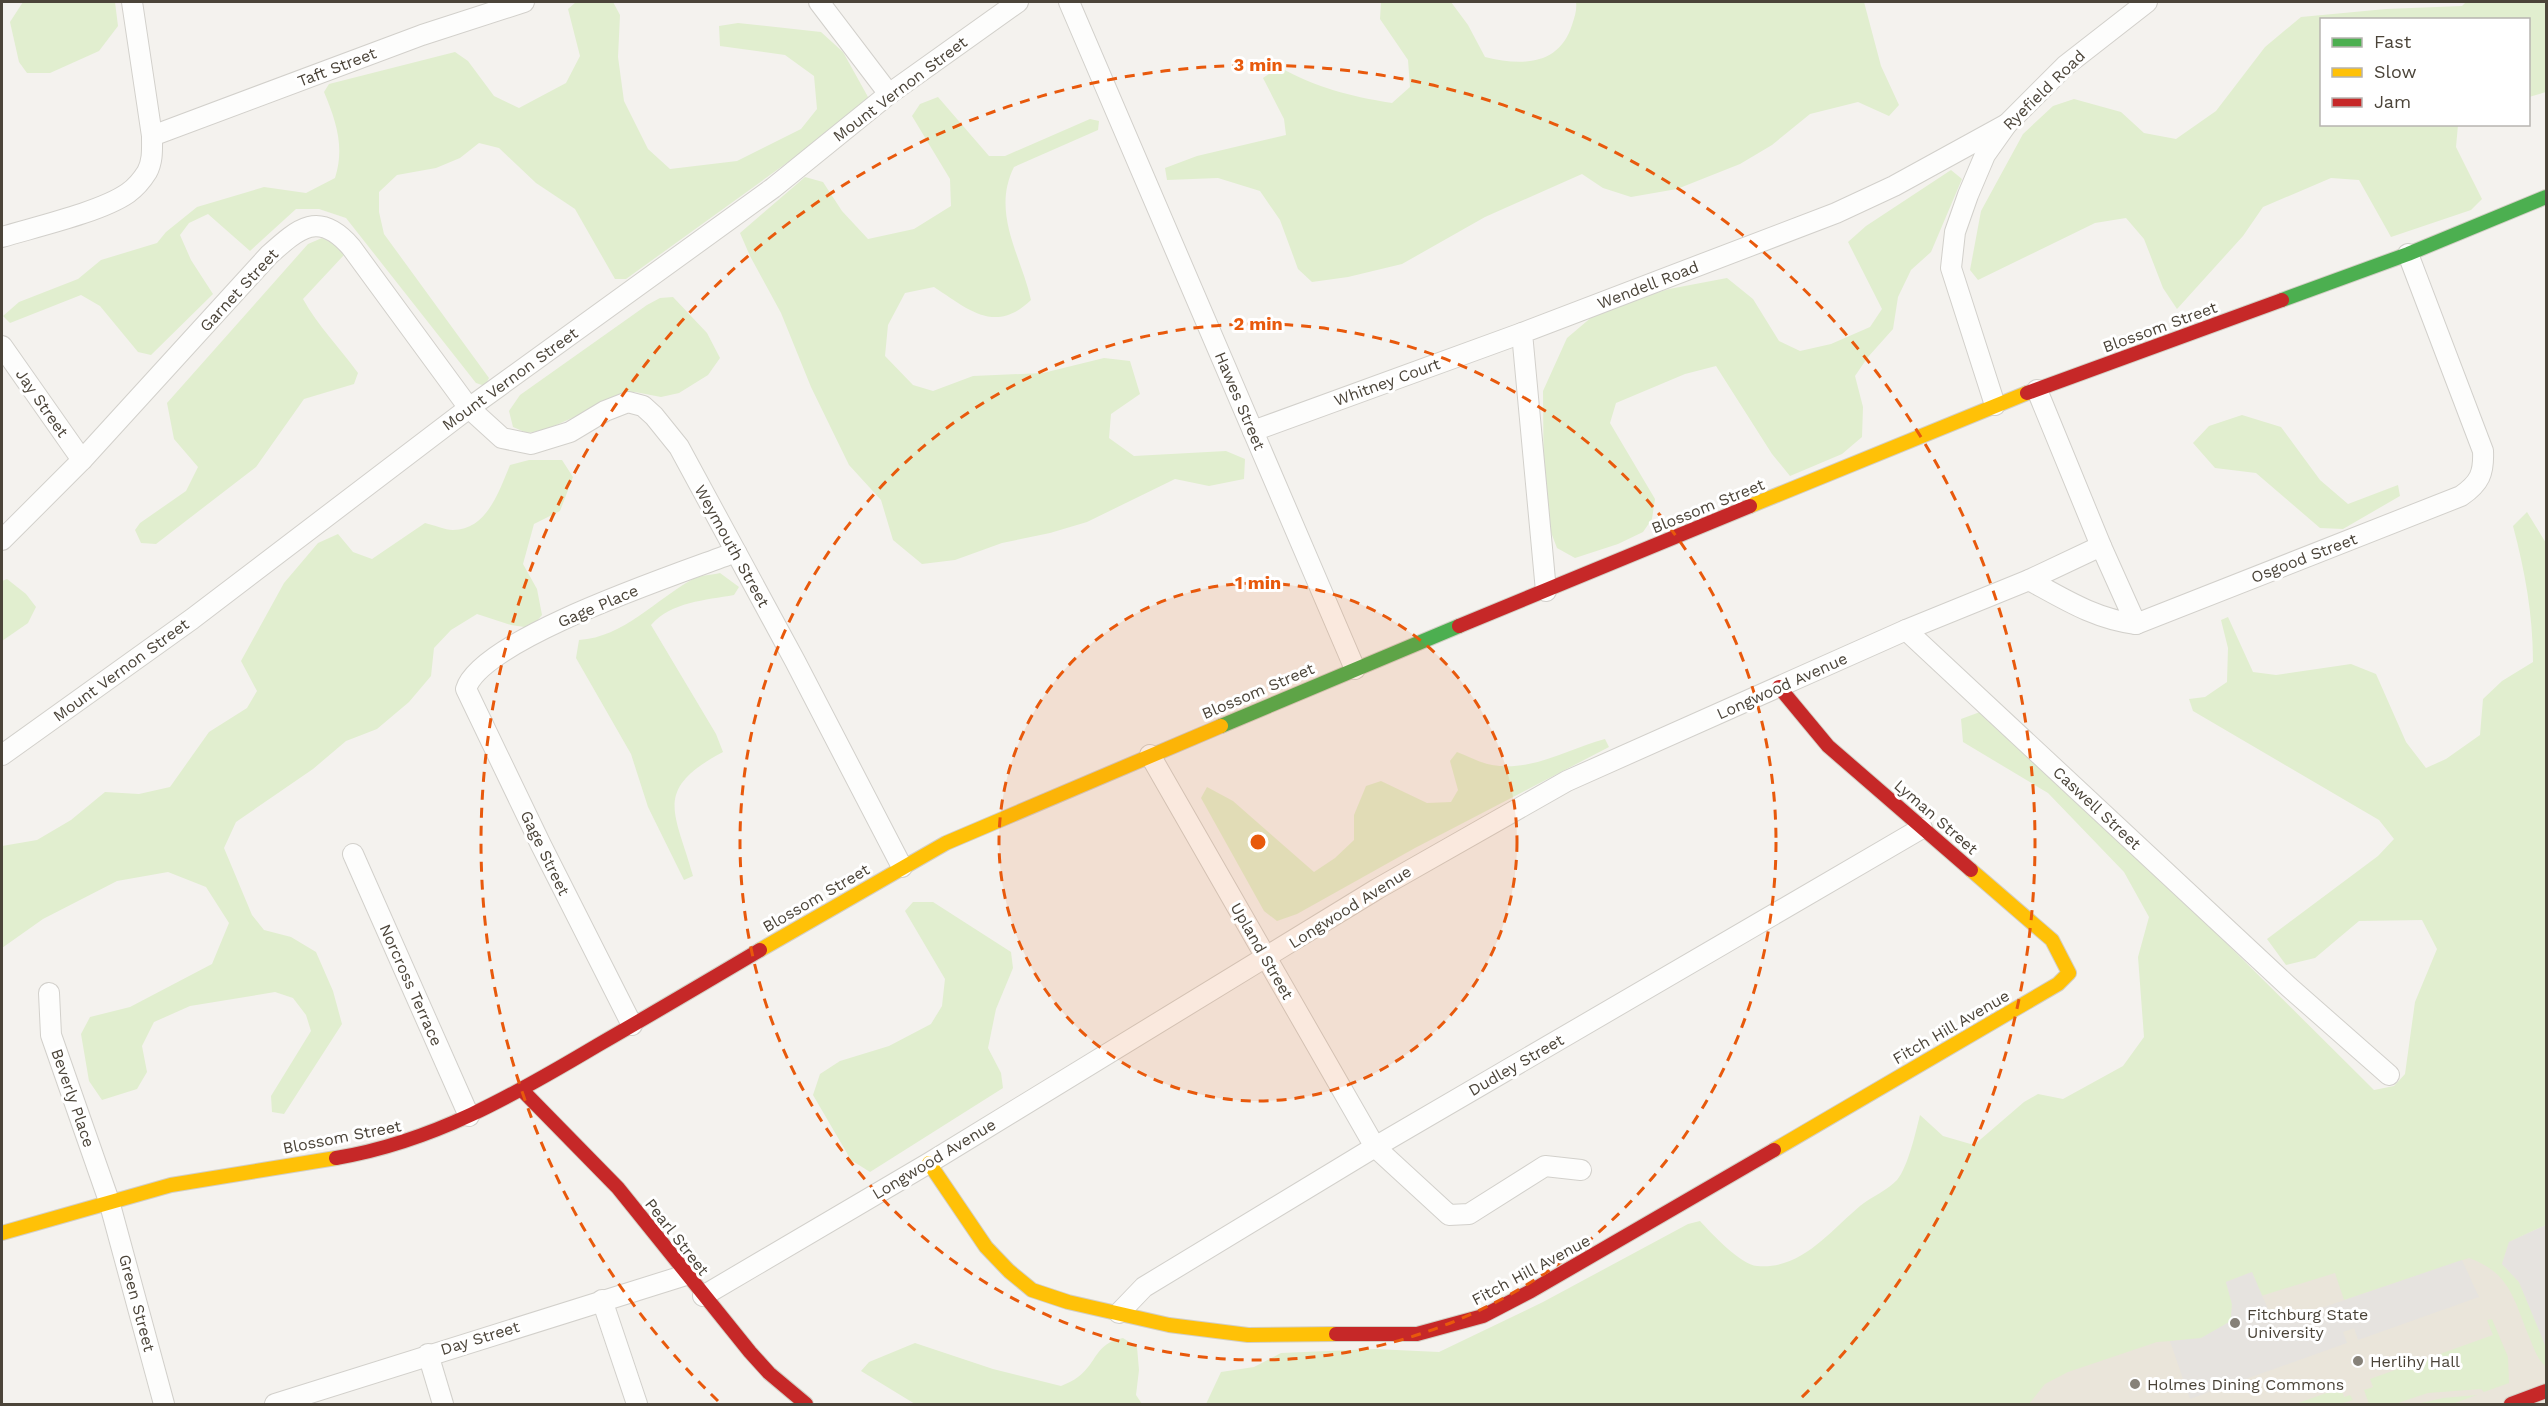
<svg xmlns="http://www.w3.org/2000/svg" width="2548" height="1406" viewBox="0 0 2548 1406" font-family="'Work Sans',sans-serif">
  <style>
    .education { fill: #eae5da }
    .green { fill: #e1eecf }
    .parking { fill: #e6e3df }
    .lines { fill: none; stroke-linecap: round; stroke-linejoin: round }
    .street-casing { stroke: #d2d0cb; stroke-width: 22 }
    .fast-casing { stroke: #d3cfc5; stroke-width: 16 }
    .slow-casing { stroke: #d3cfc5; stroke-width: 16 }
    .jam-casing { stroke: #d3cfc5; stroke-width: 16 }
    .street { stroke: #fdfdfc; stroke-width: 20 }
    .fast { stroke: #4caf50; stroke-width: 14 }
    .slow { stroke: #ffc107; stroke-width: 14 }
    .jam { stroke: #c62828; stroke-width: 14 }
    .ring { fill: none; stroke: #e8590c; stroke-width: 3; stroke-dasharray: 10 8 }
    .poi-dot { fill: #868178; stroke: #fff; stroke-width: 2 }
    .labels { text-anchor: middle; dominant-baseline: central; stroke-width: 6; stroke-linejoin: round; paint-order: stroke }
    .street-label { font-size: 16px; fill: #4b4439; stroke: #fff }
    .poi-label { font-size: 16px; fill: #4b4439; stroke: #fff; text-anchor: start }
    .centre { fill: #e8590c; stroke: #fff; stroke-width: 3 }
    .ring-label { font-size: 18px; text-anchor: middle; font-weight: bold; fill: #e8590c; stroke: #fff; stroke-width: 6; stroke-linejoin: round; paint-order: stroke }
  </style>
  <rect width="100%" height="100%" fill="#f4f2ee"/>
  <path class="education" d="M 2461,1152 L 2508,1242 L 2546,1225 L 2546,1404 L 1670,1404 Z"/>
  <g class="green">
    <path d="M 23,2 L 115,2 L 118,26 L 99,51 L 50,73 L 27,73 L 19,62 L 10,22 Z"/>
    <path d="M 576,2 L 613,2 L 620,15 L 618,57 L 624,101 L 648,149 L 670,169 L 737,161 L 801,129 L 817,109 L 814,76 L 785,55 L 720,46 L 719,26 L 738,23 L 821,32 L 843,52 L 868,97 L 863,108 L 626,279 L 615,279 L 575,209 L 536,183 L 499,148 L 479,143 L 460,158 L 436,168 L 397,175 L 379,192 L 379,212 L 384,234 L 489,378 L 485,386 L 476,383 L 346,218 L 319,209 L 296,209 L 250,251 L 208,214 L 189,223 L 180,235 L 191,260 L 213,294 L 151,355 L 138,352 L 100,306 L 81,295 L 10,323 L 3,316 L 19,302 L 78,279 L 101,260 L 157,243 L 166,232 L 197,207 L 264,187 L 306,193 L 335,178 C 345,147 336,121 324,92 L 329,84 L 455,52 L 468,61 L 494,96 L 519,108 L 566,83 L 580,56 L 568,9 Z"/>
    <path d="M 1381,2 L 1451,2 L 1468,25 L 1485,57 C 1521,66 1559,66 1572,25 C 1575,16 1577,10 1576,2 L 1864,2 L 1881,66 L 1899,105 L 1889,116 L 1858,102 L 1810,114 L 1772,145 L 1740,164 L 1677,189 L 1631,197 L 1603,188 L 1582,174 L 1485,217 L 1402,264 L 1348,277 L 1312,282 L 1298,269 L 1280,220 L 1260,191 L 1218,178 L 1167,180 L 1165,168 L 1197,156 L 1286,135 L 1284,119 L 1263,78 L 1279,67 C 1317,88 1349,96 1392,103 L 1410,87 L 1408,60 L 1380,19 Z"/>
    <path d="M 2466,2 L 2546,2 L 2546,92 L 2529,97 L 2528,20 L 2322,20 L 2322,124 L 2458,125 L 2456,147 L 2482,199 L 2471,210 L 2391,237 L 2359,180 L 2331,178 L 2263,207 L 2243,236 L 2177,309 L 2163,288 L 2144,239 L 2126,218 L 2095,223 L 1978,280 L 1970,270 L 1981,211 L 2023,134 L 2053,106 L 2074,99 L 2121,112 L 2144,133 L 2176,139 L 2216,111 L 2265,47 L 2301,17 L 2386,9 L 2462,6 Z"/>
    <path d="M 938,97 L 989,156 L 1005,156 L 1090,119 L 1099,121 L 1098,130 L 1014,167 C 991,213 1021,255 1031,300 C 995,335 968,309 934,287 L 905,293 L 888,325 L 885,356 L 913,385 L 933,391 L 973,376 L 1043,373 L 1104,358 L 1130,361 L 1140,394 L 1111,414 L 1109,438 L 1134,456 L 1226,451 L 1245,459 L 1244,479 L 1209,486 L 1175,479 L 1087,522 L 1050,533 L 1002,543 L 955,560 L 922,564 L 893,540 L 881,500 L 849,465 L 811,387 L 781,313 L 750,256 L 740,233 L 805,177 L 823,182 L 842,211 L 868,239 L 914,229 L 951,206 L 950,179 L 912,116 L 920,104 Z"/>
    <path d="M 1951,170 L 1962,179 L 1931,252 L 1911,270 L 1898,297 L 1893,329 L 1868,357 L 1855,376 L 1863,407 L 1862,437 L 1842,454 L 1790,476 L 1772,454 L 1716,366 L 1685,374 L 1616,403 L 1610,423 L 1655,499 L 1652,519 L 1643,532 L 1618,544 L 1575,558 L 1557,548 L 1544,514 L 1543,391 L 1567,338 L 1600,310 L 1669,289 L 1727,278 L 1753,299 L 1779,341 L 1800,351 L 1831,344 L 1870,327 L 1882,309 L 1848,242 L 1866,226 Z"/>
    <path d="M 322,238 L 336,245 L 344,255 L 303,299 C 318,326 340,348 358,373 L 354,384 L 304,399 L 256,467 L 156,544 L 141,543 L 135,530 L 140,523 L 186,491 L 198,467 L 174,439 L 167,403 L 308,244 Z"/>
    <path d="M 673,297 L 707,333 L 720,358 L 708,375 L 679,393 L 661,397 L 635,392 L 614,396 L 590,410 L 545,430 L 527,433 L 513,427 L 509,411 L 520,395 L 647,305 L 660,298 Z"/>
    <path d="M 2242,415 L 2281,427 L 2320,480 L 2348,504 L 2398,485 L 2400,496 L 2343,529 L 2320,528 L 2256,473 L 2215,468 L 2193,443 L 2209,426 Z"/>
    <path d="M 529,460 L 562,460 L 573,477 L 560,511 L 534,524 L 523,564 L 537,589 L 542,615 L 531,628 L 511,625 L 477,614 L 451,630 L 434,648 L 431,676 L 409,702 L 377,729 L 346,741 L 313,769 L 236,822 L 224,848 L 252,915 L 264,930 L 291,937 L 316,952 L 333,991 L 342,1024 L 284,1114 L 272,1112 L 271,1096 L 311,1031 L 306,1015 L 293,998 L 275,992 L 190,1006 L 154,1022 L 142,1046 L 147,1072 L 137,1089 L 102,1100 L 89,1081 L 81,1034 L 90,1017 L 130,1007 L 212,964 L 229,923 L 206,887 L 168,872 L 117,881 L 43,919 L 2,948 L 2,846 L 37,840 L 71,820 L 105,792 L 139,794 L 170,787 L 209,732 L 247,708 L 257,691 L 241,661 L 284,583 L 318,543 L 338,534 L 353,552 L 372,559 L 425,523 C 434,525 445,530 453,530 C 487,530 499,491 510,465 Z"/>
    <path d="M 2527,512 L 2546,543 L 2546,1225 L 2509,1242 L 2502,1264 L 2519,1282 L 2546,1345 L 2546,1367 C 2538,1360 2534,1349 2530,1339 C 2514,1301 2511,1273 2469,1258 L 2344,1300 L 2335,1273 L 2261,1296 L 2252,1272 L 2226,1282 L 2232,1304 L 2231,1321 L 2201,1339 L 2157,1342 L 2068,1372 L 2045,1384 L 2029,1404 L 1206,1404 L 1221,1372 L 1254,1367 L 1281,1353 L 1375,1349 L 1439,1352 L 1543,1302 L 1688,1224 L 1700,1221 C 1711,1233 1741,1265 1757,1266 C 1801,1270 1829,1232 1860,1206 C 1871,1197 1888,1190 1897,1180 C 1908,1167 1916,1131 1920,1115 L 1943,1136 L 1974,1145 L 2024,1102 L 2038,1094 L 2063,1099 L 2123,1066 L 2144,1037 L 2138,957 L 2149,917 L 2124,872 L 2048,793 L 1963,742 L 1961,719 L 1980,712 L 2192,909 L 2374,1090 L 2394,1086 L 2405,1074 L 2415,1002 L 2437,949 L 2422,920 L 2359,921 L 2315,958 L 2286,965 L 2267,939 L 2378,856 L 2394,839 L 2379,820 L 2193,711 L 2189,699 L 2205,697 L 2227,682 L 2228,648 L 2221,620 L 2228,617 L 2253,672 L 2276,675 L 2351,664 L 2376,674 L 2406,742 L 2426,768 L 2446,759 L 2480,735 L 2483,699 L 2502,681 L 2533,662 C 2533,615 2525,571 2513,526 Z"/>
    <path d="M 720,573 L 739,587 L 734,595 C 706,600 671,602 651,625 L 716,734 L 723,752 C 652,790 675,811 693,876 L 684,880 L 648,807 L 631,754 L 576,658 L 579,640 C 624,637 655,600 693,579 C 701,575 712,575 720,573 Z"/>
    <path d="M 7,579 L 26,594 L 36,607 L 28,623 L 2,641 L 2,581 Z"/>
    <path d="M 1605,739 L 1609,747 L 1415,848 L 1297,914 L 1277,921 L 1264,911 L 1201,798 L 1207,787 L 1233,801 L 1314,872 L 1335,858 L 1354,840 L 1354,815 L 1366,786 L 1381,781 L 1427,803 L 1451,802 L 1458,790 L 1450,761 L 1457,752 C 1468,756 1480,763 1492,765 C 1532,772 1568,749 1605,739 Z"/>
    <path d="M 913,902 L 933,902 L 1011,952 L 1013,968 L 996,1009 L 988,1048 L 1001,1073 L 1003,1088 L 870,1172 L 851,1160 L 813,1095 L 820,1074 L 840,1061 L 889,1046 L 931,1024 L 942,1006 L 945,979 L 905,911 Z"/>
    <path d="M 2492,1319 L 2508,1357 L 2509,1383 L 2484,1392 L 2481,1389 L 2428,1393 L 2395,1404 L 2369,1404 L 2364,1390 L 2373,1387 L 2370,1379 L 2493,1335 L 2487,1320 Z"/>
    <path d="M 1123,1338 L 1137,1347 L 1139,1370 L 1136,1395 L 1142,1404 L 915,1404 L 861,1371 L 869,1362 L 915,1343 L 993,1369 L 1061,1386 C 1067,1383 1073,1381 1078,1377 C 1098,1362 1094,1344 1123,1338 Z"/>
    <path d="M 2341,1388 L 2344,1397 L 2350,1395 L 2353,1400 L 2340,1404 L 2295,1404 Z"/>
    <path d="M 2477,1395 L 2452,1404 L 2417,1404 L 2443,1398 Z"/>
  </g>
  <g class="parking">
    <path d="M 2546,1225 L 2546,1345 L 2545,1345 L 2519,1282 L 2502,1264 L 2509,1242 Z"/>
    <path d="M 2462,1260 L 2479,1297 L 2358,1340 L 2354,1328 L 2343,1332 L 2347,1343 L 2190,1399 L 2170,1341 L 2201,1338 L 2231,1321 L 2232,1304 L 2226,1282 L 2252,1272 L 2268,1309 L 2280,1317 L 2295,1317 Z"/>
  </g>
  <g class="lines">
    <g class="street-casing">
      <g id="street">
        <path d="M 819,2 L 889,94"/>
        <path d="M 1069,2 L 1355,669"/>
        <path d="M 152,136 L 422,35 L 524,2"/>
        <path d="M 2,237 C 35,227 101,212 128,193 C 135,188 142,180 147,172 C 153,161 152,149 152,136 L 132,2"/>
        <path d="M 2,346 L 82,460"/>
        <path d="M 2037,390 L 2101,546 L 2136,624 L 2461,496 C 2480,483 2484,473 2483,451 L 2408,254"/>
        <path d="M 1995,405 L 1951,268 L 1955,232 L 1968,195 L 1985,155 L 2007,124 L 2065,66 L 2147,2"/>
        <path d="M 1253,431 L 1522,333"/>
        <path d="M 2,540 L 82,460 L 269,255 C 299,228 319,210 351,247 L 469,408 L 502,438 L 531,444 L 570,432 L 605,411 L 628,402 L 643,406 L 654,416 L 679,447 L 795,661 L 902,867"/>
        <path d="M 2029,580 L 2101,546"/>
        <path d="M 1546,591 L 1522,333 L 1836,213 L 1894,186 L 2007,124"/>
        <path d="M 1906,630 L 2289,987 L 2389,1075"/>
        <path d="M 2,755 L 192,619 L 469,408 L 773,188 L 889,94 L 1018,2"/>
        <path d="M 1150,755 L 1375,1147 L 1449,1215 L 1469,1214 L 1545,1166 L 1581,1170"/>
        <path d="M 353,854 L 469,1116"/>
        <path d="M 49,993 L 51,1035 L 109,1201 L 164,1404"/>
        <path d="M 632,1025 L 541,845 L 466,689 C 481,638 684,572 736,552"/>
        <path d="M 703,1296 L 929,1163 L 1377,889 L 1567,781 L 1906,630 L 2029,580 C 2064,599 2095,619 2136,624"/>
        <path d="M 602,1300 L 637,1404"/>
        <path d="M 1119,1313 L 1144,1287 L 1375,1147 L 1922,828"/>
        <path d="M 428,1354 L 443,1404"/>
        <path d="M 275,1404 L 686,1275"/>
      </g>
    </g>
    <g class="fast-casing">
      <g id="fast">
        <path d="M 2282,300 L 2408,254 L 2546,197"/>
        <path d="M 1221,726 L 1459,626"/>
      </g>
    </g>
    <g class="slow-casing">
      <g id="slow">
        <path d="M 1750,506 L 2027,393"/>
        <path d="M 760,950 L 946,843 L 1221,726"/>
        <path d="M 1774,1150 L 2058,984 L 2069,973 L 2052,940 L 1971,870"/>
        <path d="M 929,1163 L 986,1247 L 1009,1271 L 1032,1290 L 1068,1302 L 1169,1325 L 1248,1335 L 1336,1334"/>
        <path d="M 2,1233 L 171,1185 L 336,1158"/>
      </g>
    </g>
    <g class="jam-casing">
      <g id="jam">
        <path d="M 2027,393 L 2282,300"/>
        <path d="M 1459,626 L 1750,506"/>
        <path d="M 1779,687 L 1828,746 L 1971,870"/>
        <path d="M 522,1090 L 618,1188 L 750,1352 L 769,1373 L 806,1404"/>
        <path d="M 336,1158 C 433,1142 514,1095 598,1045 C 652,1014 706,982 760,950"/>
        <path d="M 1336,1334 L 1417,1334 L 1483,1316 L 1531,1291 L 1774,1150"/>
        <path d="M 2511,1404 L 2546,1391"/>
      </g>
    </g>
    <use href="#street" class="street"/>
    <use href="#fast" class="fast"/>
    <use href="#slow" class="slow"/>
    <use href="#jam" class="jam"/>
  </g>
  <circle cx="1258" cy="842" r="259" fill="#e8590c" fill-opacity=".12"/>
  <g class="ring">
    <circle cx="1258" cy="842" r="259"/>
    <circle cx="1258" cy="842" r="518"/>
    <path d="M718 1401A777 777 0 1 1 1798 1401"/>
  </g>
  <g class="poi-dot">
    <circle cx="2235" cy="1323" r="6"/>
    <circle cx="2358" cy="1361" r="6"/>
    <circle cx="2135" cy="1384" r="6"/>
  </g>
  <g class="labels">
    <g class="street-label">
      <text transform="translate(337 67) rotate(-21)">Taft Street</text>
      <text transform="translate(900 89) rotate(-37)">Mount Vernon Street</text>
      <text transform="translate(2044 90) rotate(-44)">Ryefield Road</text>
      <text transform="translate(1648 285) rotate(-21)">Wendell Road</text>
      <text transform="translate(239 290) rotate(-47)">Garnet Street</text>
      <text transform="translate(2160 327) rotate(-20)">Blossom Street</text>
      <text transform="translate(510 379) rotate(-36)">Mount Vernon Street</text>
      <text transform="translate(1387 382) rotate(-20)">Whitney Court</text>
      <text transform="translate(1240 401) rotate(67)">Hawes Street</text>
      <text transform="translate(42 403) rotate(55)">Jay Street</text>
      <text transform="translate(1708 506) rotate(-22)">Blossom Street</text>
      <text transform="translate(732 546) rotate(61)">Weymouth Street</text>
      <text transform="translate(2304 558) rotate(-21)">Osgood Street</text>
      <text transform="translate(598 606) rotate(-23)">Gage Place</text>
      <text transform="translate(121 670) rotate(-36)">Mount Vernon Street</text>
      <text transform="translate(1782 686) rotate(-24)">Longwood Avenue</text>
      <text transform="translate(1258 691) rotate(-23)">Blossom Street</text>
      <text transform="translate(2097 808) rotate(43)">Caswell Street</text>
      <text transform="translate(1936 817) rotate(41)">Lyman Street</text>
      <text transform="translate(545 853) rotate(64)">Gage Street</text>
      <text transform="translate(816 898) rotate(-30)">Blossom Street</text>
      <text transform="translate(1350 907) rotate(-32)">Longwood Avenue</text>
      <text transform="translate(1262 951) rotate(60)">Upland Street</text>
      <text transform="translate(411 985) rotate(66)">Norcross Terrace</text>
      <text transform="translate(1951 1027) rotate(-30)">Fitch Hill Avenue</text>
      <text transform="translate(1516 1065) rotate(-30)">Dudley Street</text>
      <text transform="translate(73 1098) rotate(71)">Beverly Place</text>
      <text transform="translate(342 1137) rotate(-11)">Blossom Street</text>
      <text transform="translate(934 1159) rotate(-31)">Longwood Avenue</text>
      <text transform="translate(677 1237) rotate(52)">Pearl Street</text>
      <text transform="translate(1531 1270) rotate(-28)">Fitch Hill Avenue</text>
      <text transform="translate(137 1303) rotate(75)">Green Street</text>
      <text transform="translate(480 1338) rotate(-17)">Day Street</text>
    </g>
    <g class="poi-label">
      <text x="2247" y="1314">Fitchburg State<tspan x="2247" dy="18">University</tspan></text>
      <text x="2370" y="1361">Herlihy Hall</text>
      <text x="2147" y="1384">Holmes Dining Commons</text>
    </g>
  </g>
  <circle cx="1258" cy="842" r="9" class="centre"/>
  <g class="ring-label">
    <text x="1258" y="71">3 min</text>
    <text x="1258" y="330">2 min</text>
    <text x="1258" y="589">1 min</text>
  </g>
  <rect width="2548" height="1406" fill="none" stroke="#4b4439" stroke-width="6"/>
  <rect x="2320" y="18" width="210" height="108" fill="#ffffff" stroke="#b7b4b0" stroke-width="1.5"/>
  <rect x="2332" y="38" width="30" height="9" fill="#4caf50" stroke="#b7b4b0" stroke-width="1.5"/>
  <text x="2374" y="48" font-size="18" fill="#4b4439">Fast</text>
  <rect x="2332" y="68" width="30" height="9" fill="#ffc107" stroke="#b7b4b0" stroke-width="1.5"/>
  <text x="2374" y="78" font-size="18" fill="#4b4439">Slow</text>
  <rect x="2332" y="98" width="30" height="9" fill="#c62828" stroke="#b7b4b0" stroke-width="1.5"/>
  <text x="2374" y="108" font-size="18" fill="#4b4439">Jam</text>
</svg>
